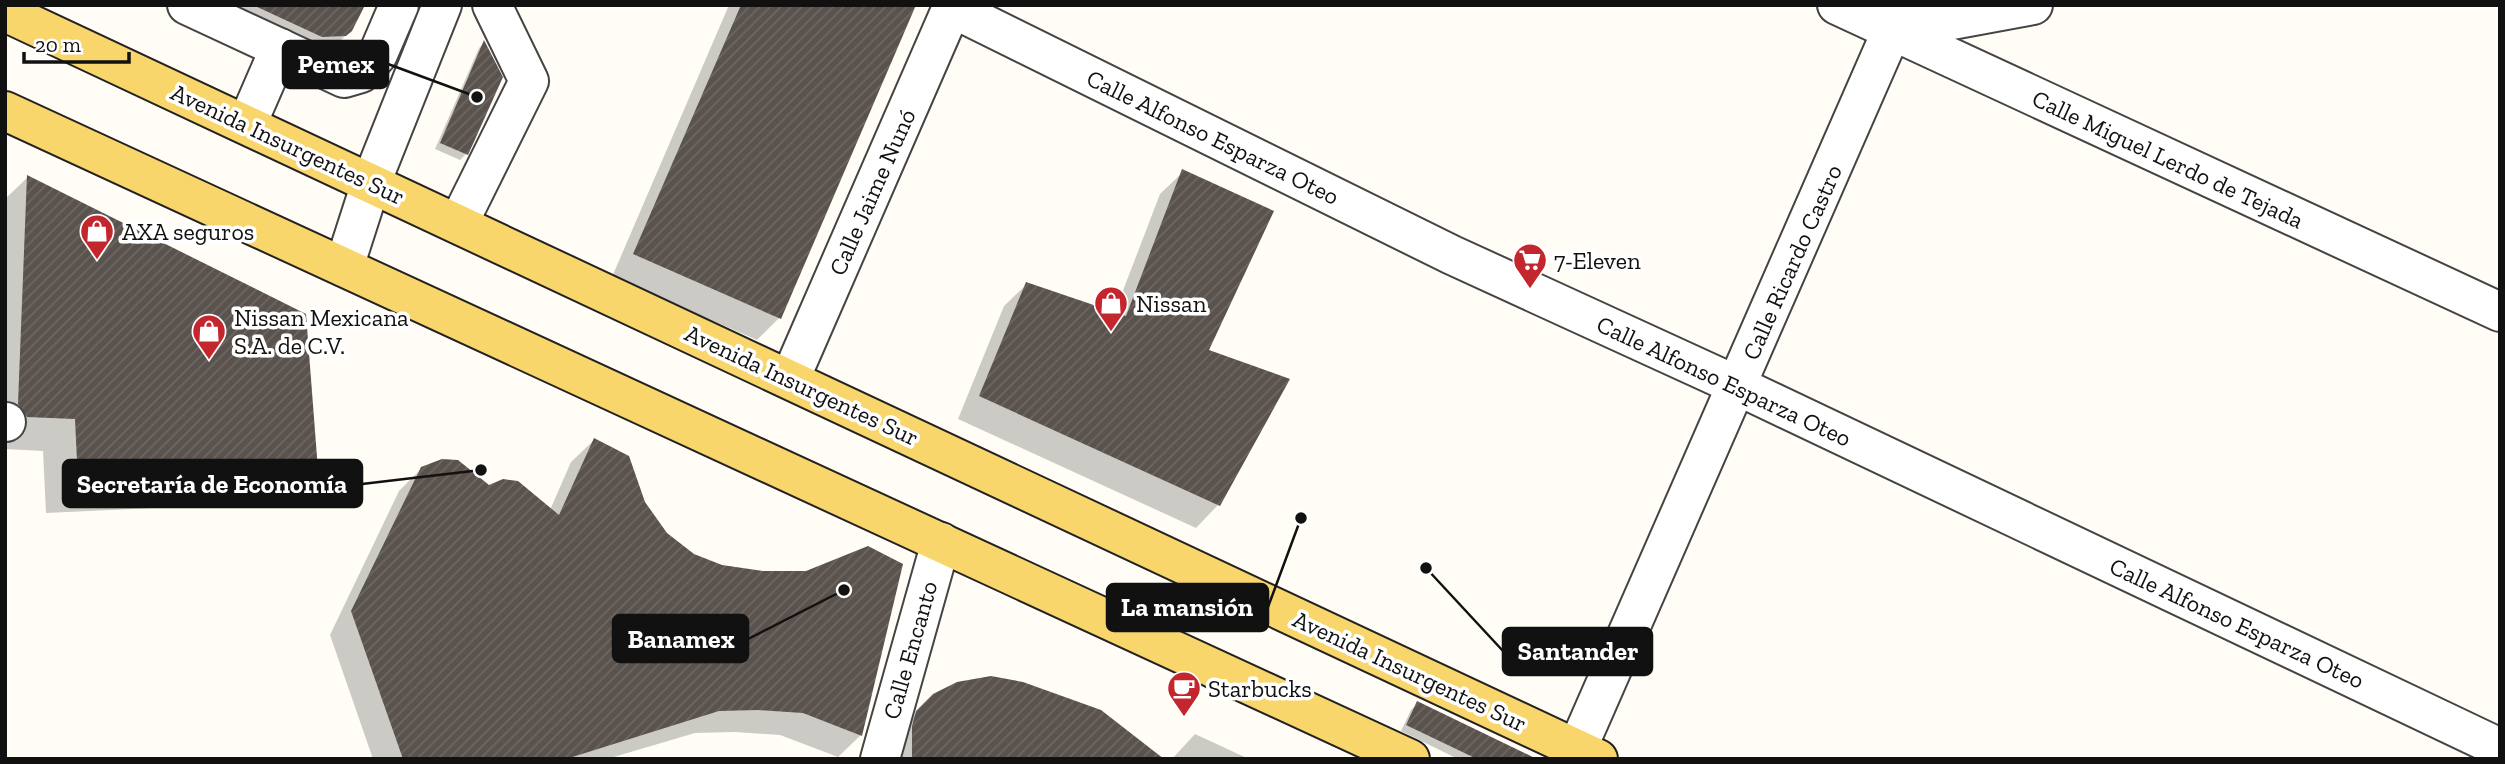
<svg xmlns="http://www.w3.org/2000/svg" width="2505" height="764" viewBox="0 0 2505 764" font-family="'Zilla Slab',serif">
  <style>
    .shadow { fill: #0003 }
    .building { fill: url(#building-hatch) }
    .lines { fill: none; stroke-linecap: round; stroke-linejoin: round }
    .minor-casing { stroke: #444; stroke-width: 42 }
    .major-casing { stroke: #222; stroke-width: 42 }
    .minor { stroke: #fff; stroke-width: 38 }
    .major { stroke: #f9d66b; stroke-width: 38 }
    .labels { text-anchor: middle; dominant-baseline: central; stroke-width: 7; stroke-linejoin: round; paint-order: stroke }
    .street-label { font-size: 24px; fill: #111; stroke: #fff }
    .poi-label { font-size: 24px; fill: #111; stroke: #fff; text-anchor: start }
    .leader { fill: none; stroke: #111; stroke-width: 2.5 }
    .callout-dot { fill: #111; stroke: #fff; stroke-width: 2.5 }
    .callout { fill: #111; stroke: #111; stroke-width: 2.5 }
    .callout-label { font-size: 26px; text-anchor: middle; font-weight: bold; fill: #fff }
  </style>
  <defs>
    <pattern id="building-hatch" width="6" height="6" patternUnits="userSpaceOnUse" patternTransform="scale(1.75)"><rect width="6" height="6" fill="#5a524d"/><path d="M-1 1l2-2M0 6l6-6M5 7l2-2" fill="none" stroke="#6d6662"/></pattern>
  </defs>
  <rect width="100%" height="100%" fill="#fffdf5"/>
  <g class="shadow">
    <path d="M 186,5 L 363,5 L 351,30 L 328,53 Z"/>
    <path d="M 729,5 L 915,5 L 779,318 L 757,340 L 612,277 Z"/>
    <path d="M 484,43 L 466,154 L 460,160 L 435,149 L 479,48 Z"/>
    <path d="M 1183,172 L 1207,351 L 1287,380 L 1218,505 L 1196,528 L 958,419 L 1004,306 L 1027,284 L 1114,314 L 1160,194 Z"/>
    <path d="M 28,177 L 316,470 L 284,502 L 46,513 L 43,451 L 5,449 L 5,199 Z"/>
    <path d="M 594,440 L 666,535 L 861,735 L 838,757 L 780,735 L 735,732 L 695,733 L 607,759 L 373,759 L 330,635 L 399,491 L 422,468 L 489,487 L 550,510 L 571,462 Z"/>
    <path d="M 934,695 L 1149,759 L 890,759 L 894,736 Z"/>
    <path d="M 1417,704 L 1533,759 L 1458,759 L 1401,731 L 1411,710 Z"/>
    <path d="M 1195,734 L 1249,759 L 1172,759 Z"/>
  </g>
  <g class="building">
    <path d="M 253,5 L 365,5 L 352,31 L 346,36 L 322,37 Z"/>
    <path d="M 741,5 L 916,5 L 781,319 L 633,254 Z"/>
    <path d="M 484,40 L 503,77 L 468,155 L 440,143 Z"/>
    <path d="M 1182,169 L 1274,211 L 1209,350 L 1290,379 L 1220,506 L 979,396 L 1026,282 L 1126,316 Z"/>
    <path d="M 27,175 L 306,314 L 318,470 L 78,482 L 75,419 L 27,417 L 18,404 Z"/>
    <path d="M 594,438 L 629,456 L 645,502 L 667,533 L 694,554 L 722,565 L 763,571 L 806,571 L 868,546 L 903,564 L 862,736 L 803,713 L 758,710 L 719,711 L 566,759 L 403,759 L 351,611 L 421,467 L 442,459 L 458,460 L 489,485 L 503,479 L 518,481 L 559,515 Z"/>
    <path d="M 991,676 L 1023,682 L 1101,710 L 1164,759 L 912,759 L 912,726 L 916,711 L 933,694 L 957,682 Z"/>
    <path d="M 1417,701 L 1537,759 L 1477,759 L 1406,725 Z"/>
  </g>
  <g class="lines">
    <g class="minor-casing">
      <g id="minor">
        <path d="M 187,5 L 344,78 L 361,73 L 378,54 L 399,5"/>
        <path d="M 1837,5 L 2500,312"/>
        <path d="M 952,8 L 1452,255 L 1738,386 L 2500,748"/>
        <path d="M 1892,31 L 2033,5"/>
        <path d="M 247,124 L 280,48"/>
        <path d="M 458,224 L 529,81 L 492,5"/>
        <path d="M 344,267 L 371,183 L 442,5"/>
        <path d="M 790,379 L 953,5"/>
        <path d="M 5,422 L 6,422"/>
        <path d="M 1577,749 L 1903,5"/>
        <path d="M 880,759 L 941,542"/>
      </g>
    </g>
    <g class="major-casing">
      <g id="major">
        <path d="M 5,12 L 1598,759"/>
        <path d="M 5,111 L 1410,759"/>
      </g>
    </g>
    <use href="#minor" class="minor"/>
    <use href="#major" class="major"/>
  </g>
  <defs>
    <g id="shop-pin" transform="scale(1.75)"><path d="M0 17L-7.5 6A9.5 9.5 0 1 1 7.5 6Z" fill="#c4262e" stroke="#fff"/><path d="M-5-2.5h2.3a2.7 3.5 0 0 1 5.4 0H5L5.5 6h-11ZM-1.5-2.5h3a1.5 2.3 0 0 0-3 0Z" fill="#fff"/></g>
    <g id="supermarket-pin" transform="scale(1.75)"><path d="M0 17L-7.5 6A9.5 9.5 0 1 1 7.5 6Z" fill="#c4262e" stroke="#fff"/><path d="M-6-5.5h2.5l.6 2H6L4.5 2H-2.5L-4.4-4H-6ZM-1.5 3.2a1.3 1.3 0 1 0 .1 0ZM3 3.2a1.3 1.3 0 1 0 .1 0Z" fill="#fff"/></g>
    <g id="cafe-pin" transform="scale(1.75)"><path d="M0 17L-7.5 6A9.5 9.5 0 1 1 7.5 6Z" fill="#c4262e" stroke="#fff"/><path d="M-5.5-4.5H6V0H3Q3 3.5 0 3.5H-2.5Q-5.5 3.5-5.5 0ZM3-3.2v2h1.7v-2ZM-6 4.5H4V6H-6Z" fill="#fff"/></g>
  </defs>
  <g fill-rule="evenodd">
    <use href="#shop-pin" x="97" y="231"/>
    <use href="#supermarket-pin" x="1530" y="260"/>
    <use href="#shop-pin" x="1111" y="303"/>
    <use href="#shop-pin" x="209" y="331"/>
    <use href="#cafe-pin" x="1184" y="688"/>
  </g>
  <g class="labels">
    <g class="street-label">
      <text transform="translate(1213 137) rotate(26)">Calle Alfonso Esparza Oteo</text>
      <text transform="translate(288 144) rotate(25)">Avenida Insurgentes Sur</text>
      <text transform="translate(2168 159) rotate(25)">Calle Miguel Lerdo de Tejada</text>
      <text transform="translate(872 192) rotate(-66)">Calle Jaime Nunó</text>
      <text transform="translate(1792 262) rotate(-66)">Calle Ricardo Castro</text>
      <text transform="translate(1724 381) rotate(25)">Calle Alfonso Esparza Oteo</text>
      <text transform="translate(802 385) rotate(25)">Avenida Insurgentes Sur</text>
      <text transform="translate(2237 623) rotate(25)">Calle Alfonso Esparza Oteo</text>
      <text transform="translate(910 650) rotate(-74)">Calle Encanto</text>
      <text transform="translate(1410 671) rotate(25)">Avenida Insurgentes Sur</text>
    </g>
    <g class="poi-label">
      <text x="122" y="231">AXA seguros</text>
      <text x="1554" y="260">7-Eleven</text>
      <text x="1136" y="303">Nissan</text>
      <text x="234" y="317">Nissan Mexicana<tspan x="234" dy="28">S.A. de C.V.</tspan></text>
      <text x="1208" y="688">Starbucks</text>
    </g>
  </g>
  <path class="leader" d="M477 97L388 64M481 470L362 484M1301 518L1268 607M844 590L748 639M1426 568L1503 651"/>
  <g class="callout-dot">
    <circle cx="477" cy="97" r="7"/>
    <circle cx="481" cy="470" r="7"/>
    <circle cx="1301" cy="518" r="7"/>
    <circle cx="844" cy="590" r="7"/>
    <circle cx="1426" cy="568" r="7"/>
  </g>
  <g class="callout">
    <rect x="283" y="41" width="105" height="47" rx="7"/>
    <rect x="63" y="460" width="299" height="47" rx="7"/>
    <rect x="1107" y="584" width="161" height="47" rx="7"/>
    <rect x="613" y="615" width="135" height="47" rx="7"/>
    <rect x="1503" y="628" width="149" height="47" rx="7"/>
  </g>
  <g class="callout-label">
    <text x="336" y="73">Pemex</text>
    <text x="212" y="493">Secretaría de Economía</text>
    <text x="1187" y="616">La mansión</text>
    <text x="681" y="648">Banamex</text>
    <text x="1578" y="660">Santander</text>
  </g>
  <rect width="2505" height="764" fill="none" stroke="#111111" stroke-width="14"/>
  <path d="M24 52v10h105v-10" fill="none" stroke="#111111" stroke-width="3.5"/>
  <text x="35" y="52" font-size="21" fill="#111111" stroke="#ffffff" stroke-width="5" paint-order="stroke">20 m</text>
</svg>
